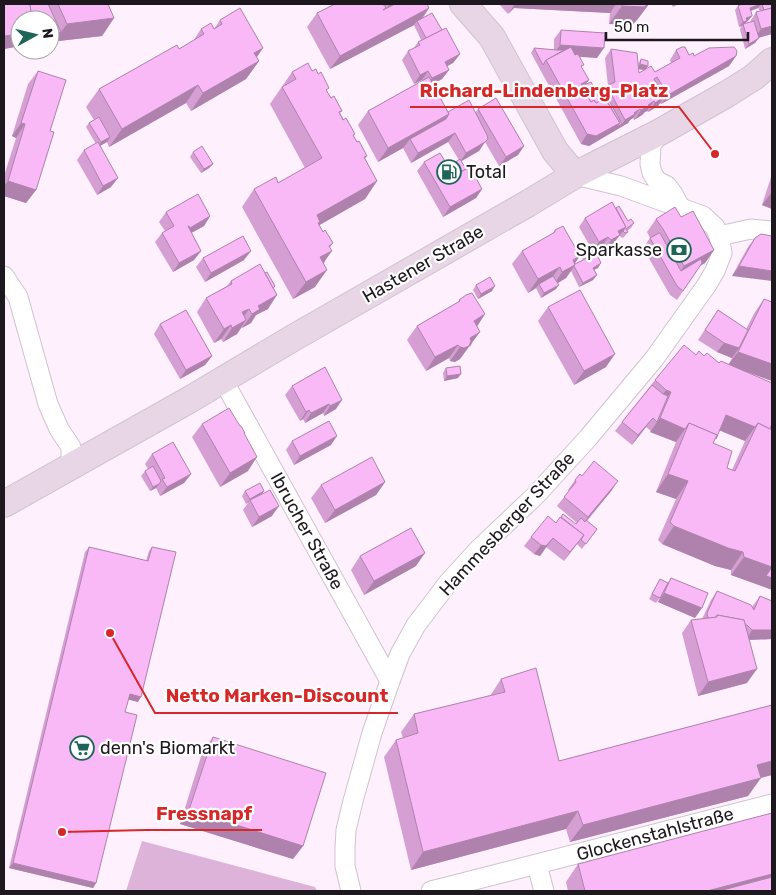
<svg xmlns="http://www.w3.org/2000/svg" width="776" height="895" viewBox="0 0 776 895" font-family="Rubik,sans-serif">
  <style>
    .green { fill: #ddb3da }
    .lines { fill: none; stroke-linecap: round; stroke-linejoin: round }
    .minor-casing { stroke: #d0c2cf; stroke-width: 21 }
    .secondary-casing { stroke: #d0c2cf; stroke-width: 28 }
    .minor { stroke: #fff; stroke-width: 19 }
    .secondary { stroke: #e8d6e7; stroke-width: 26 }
    .wall { fill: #d69fd4; fill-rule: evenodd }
    .shaded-wall { fill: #ae82ac }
    .building { fill: #f9b9f6; stroke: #ae82ac }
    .labels { text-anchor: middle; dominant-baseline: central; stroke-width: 4.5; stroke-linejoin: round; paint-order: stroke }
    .poi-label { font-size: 18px; fill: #1d181d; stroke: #fff; text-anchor: start }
    .street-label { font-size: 18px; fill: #1d181d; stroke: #fff }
    .leader { fill: none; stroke: #d62828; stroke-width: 2 }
    .callout-dot { fill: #d62828; stroke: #fff; stroke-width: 2 }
    .callout-label { font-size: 19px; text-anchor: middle; font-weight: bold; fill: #d62828; stroke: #fff; stroke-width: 4.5; stroke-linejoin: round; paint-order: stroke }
  </style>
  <rect width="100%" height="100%" fill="#fff0fe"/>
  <path class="green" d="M 142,841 L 315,887 L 317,891 L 126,891 Z"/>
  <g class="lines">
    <g class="minor-casing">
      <g id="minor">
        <path d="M 660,132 L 651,145 L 650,164 L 652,173 L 657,181 L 667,186 L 673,194 L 680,207"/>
        <path d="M 719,236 L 751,229 L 772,231"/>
        <path d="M 4,276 L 18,297 L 48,404 L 59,429 L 71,447 L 71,466"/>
        <path d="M 223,380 L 390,681"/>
        <path d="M 537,865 L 544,891"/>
        <path d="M 351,891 L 345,866 L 345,848 L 346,830 L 353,801 L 372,733 L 390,681 L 400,654 L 416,625 L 448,583 L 479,549 L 536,495 L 588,438 L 654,359 L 706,286 L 715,271 L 722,253 L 719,236 L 715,227 L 703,216 L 621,186 L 575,175"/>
        <path d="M 431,891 L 772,804"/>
      </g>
    </g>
    <g class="secondary-casing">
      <g id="secondary">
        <path d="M 463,4 L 492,37 L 555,151 L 575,175"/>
        <path d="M 4,504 L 189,400 L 293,338 L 527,204 L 575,175 L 660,132 L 727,94 L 754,77 L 772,61"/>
      </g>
    </g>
    <use href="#minor" class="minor"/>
    <use href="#secondary" class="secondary"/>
  </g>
  <g class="wall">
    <path d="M 4,4 L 108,4 L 114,18 L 102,36 L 50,42 L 50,20 L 20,20 L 20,46 L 4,49 Z"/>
    <path d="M 335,4 L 427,4 L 429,8 L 423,18 L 442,30 L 460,54 L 453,63 L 447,66 L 449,70 L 442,79 L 432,84 L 448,112 L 475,113 L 478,109 L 524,146 L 518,155 L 499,166 L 485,142 L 479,151 L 461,161 L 466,169 L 482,189 L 476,198 L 443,217 L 417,171 L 424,162 L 448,167 L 459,160 L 448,142 L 411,163 L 403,148 L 378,162 L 358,125 L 368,111 L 422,81 L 422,80 L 414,84 L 402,60 L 408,51 L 414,48 L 418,42 L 421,40 L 414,25 L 330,69 L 307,27 L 317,13 Z"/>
    <path d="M 499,4 L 649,4 L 637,20 L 632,25 L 609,24 L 610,13 L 514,8 L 508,14 Z"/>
    <path d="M 671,4 L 679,4 L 673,7 Z"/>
    <path d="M 742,4 L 772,4 L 772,34 L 758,38 L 755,43 L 745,49 L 740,29 L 742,26 L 739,27 L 735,10 L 738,6 ZM 758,8 L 760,11 L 756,12 L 750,22 L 745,24 L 746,22 L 748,21 L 751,11 Z"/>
    <path d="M 220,20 L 257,58 L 259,61 L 246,79 L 191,111 L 186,103 L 109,147 L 107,142 L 100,146 L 111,187 L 97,195 L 77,160 L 84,150 L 96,144 L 86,127 L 89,123 L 94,120 L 86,107 L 99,89 L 179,49 L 193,41 L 201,29 L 214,29 Z"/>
    <path d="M 561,30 L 597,58 L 580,56 L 582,68 L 589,80 L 585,85 L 600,99 L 602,98 L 601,96 L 608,86 L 605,58 L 611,49 L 638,64 L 641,59 L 648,66 L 646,69 L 655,72 L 671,63 L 670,60 L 676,50 L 694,56 L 736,56 L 729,66 L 661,104 L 660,103 L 658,106 L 648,112 L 647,111 L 645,112 L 642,115 L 634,120 L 633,118 L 630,120 L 628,123 L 589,146 L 581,144 L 531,53 L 534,48 L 554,50 L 554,39 ZM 639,69 L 644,70 L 639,73 Z"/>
    <path d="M 38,71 L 36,190 L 26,203 L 4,196 L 4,176 L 16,138 L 12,136 L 28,84 Z"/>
    <path d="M 312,71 L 327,91 L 331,98 L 342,111 L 340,113 L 357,142 L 367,156 L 365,159 L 377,181 L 365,199 L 319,225 L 330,248 L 315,287 L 293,299 L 242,207 L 254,189 L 278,183 L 305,168 L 270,104 L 292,72 Z"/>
    <path d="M 193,152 L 213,164 L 209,168 L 201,173 L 190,157 Z"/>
    <path d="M 772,174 L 772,209 L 762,205 Z"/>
    <path d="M 616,208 L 628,221 L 634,223 L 631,228 L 627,231 L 628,232 L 624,237 L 622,238 L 620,236 L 619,236 L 613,244 L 604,250 L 602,246 L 594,250 L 598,268 L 594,270 L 597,275 L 593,280 L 579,287 L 571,271 L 566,278 L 558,283 L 556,289 L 541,298 L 536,288 L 528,293 L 512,264 L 522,251 L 552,234 L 555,230 L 575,264 L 583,260 L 581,257 L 584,252 L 591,248 L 579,227 L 585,218 Z"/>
    <path d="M 166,212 L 210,216 L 204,226 L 191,233 L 201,251 L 194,260 L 173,272 L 155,242 L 162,233 L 165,231 L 159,222 Z"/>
    <path d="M 681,217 L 714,250 L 705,263 L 700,266 L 677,300 L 670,295 L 643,248 L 650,238 L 647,232 L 656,219 Z"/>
    <path d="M 772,236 L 732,276 L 748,247 L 755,238 Z"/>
    <path d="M 203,258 L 244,260 L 205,282 L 196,267 Z"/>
    <path d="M 265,273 L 275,286 L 274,288 L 268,309 L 256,315 L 251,323 L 242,328 L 242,327 L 237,334 L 223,342 L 221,339 L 214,343 L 197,312 L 206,298 L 227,286 L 231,281 Z"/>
    <path d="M 476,285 L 492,291 L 478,299 L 473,290 Z"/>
    <path d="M 764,299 L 772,302 L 772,381 L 744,371 L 770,429 L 760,585 L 731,575 L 731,570 L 715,566 L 662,544 L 658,540 L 676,499 L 656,492 L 676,442 L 650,432 L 651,431 L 646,427 L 632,445 L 615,431 L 622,422 L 655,380 L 696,355 L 704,356 L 719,363 L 729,364 L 732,358 L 717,352 L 698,340 L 718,310 L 746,329 L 755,312 ZM 720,430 L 745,441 L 732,470 L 727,468 L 713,443 Z"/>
    <path d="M 459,300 L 485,314 L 477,326 L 471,346 L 468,347 L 460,359 L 455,362 L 450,361 L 449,358 L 426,371 L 407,340 L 417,326 L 458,302 Z"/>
    <path d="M 548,307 L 606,367 L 574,385 L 538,321 Z"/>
    <path d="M 160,324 L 212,356 L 205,365 L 180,379 L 154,334 Z"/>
    <path d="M 325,367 L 336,409 L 324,416 L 323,413 L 305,423 L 303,419 L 300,421 L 285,395 L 292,386 Z"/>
    <path d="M 446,368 L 458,378 L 444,381 L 443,373 Z"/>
    <path d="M 202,424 L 244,434 L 248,471 L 220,487 L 192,437 Z"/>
    <path d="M 292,441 L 331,445 L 294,465 L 286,450 Z"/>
    <path d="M 152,454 L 191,474 L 184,483 L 160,496 L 156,488 L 150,491 L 141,476 L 145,471 L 148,469 L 145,464 Z"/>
    <path d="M 582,476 L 612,490 L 587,521 L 597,529 L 582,549 L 577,544 L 564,561 L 546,547 L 540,556 L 534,554 L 524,546 L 531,537 L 556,523 L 576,524 L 577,523 L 557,506 L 569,491 L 568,490 L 575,480 Z"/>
    <path d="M 385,482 L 376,495 L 325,523 L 311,498 L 321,485 Z"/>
    <path d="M 245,491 L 262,494 L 272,516 L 252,527 L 243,510 L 248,503 L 246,504 L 242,496 Z"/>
    <path d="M 89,547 L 146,561 L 149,551 L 152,547 L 138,702 L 128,699 L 125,712 L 96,883 L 93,888 L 9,868 L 85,552 Z"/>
    <path d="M 360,556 L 416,566 L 364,595 L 351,570 Z"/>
    <path d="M 671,578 L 695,618 L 658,602 L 660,598 L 656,603 L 649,599 L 660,579 L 668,583 Z"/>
    <path d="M 717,591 L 752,607 L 760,596 L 772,601 L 772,639 L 749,640 L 747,683 L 698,696 L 682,633 L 691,620 L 702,619 L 711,600 Z"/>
    <path d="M 501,679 L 559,761 L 772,705 L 772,775 L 760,778 L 748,796 L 570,842 L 566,829 L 411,870 L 384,757 L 396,740 L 403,738 L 401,732 L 414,714 L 490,696 Z"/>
    <path d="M 213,737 L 303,846 L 293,859 L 180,824 L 203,750 Z"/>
    <path d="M 578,864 L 772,891 L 568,891 L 566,882 Z"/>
  </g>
  <g class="shaded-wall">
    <path d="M 391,4 L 404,4 L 376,22 L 389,5 Z"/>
    <path d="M 515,4 L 616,4 L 610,13 L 514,8 L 508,14 Z"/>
    <path d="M 649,4 L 637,20 L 632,25 L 609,24 L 622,6 Z"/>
    <path d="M 761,4 L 758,8 L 747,12 L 750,8 Z"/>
    <path d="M 429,8 L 419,22 L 417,21 L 414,25 L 330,69 L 340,56 Z"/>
    <path d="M 752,16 L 748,21 L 746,22 L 744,25 L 743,24 L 742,26 L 739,27 L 746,18 Z"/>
    <path d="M 114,18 L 102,36 L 50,42 L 50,34 L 61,32 L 67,24 Z"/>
    <path d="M 772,26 L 772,34 L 754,39 L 761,29 Z"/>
    <path d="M 20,34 L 20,46 L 4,49 L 4,36 Z"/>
    <path d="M 759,38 L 755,43 L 745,49 L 749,44 Z"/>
    <path d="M 560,45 L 604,48 L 597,58 L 553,55 Z"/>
    <path d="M 263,48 L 251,66 L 259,61 L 246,79 L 191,111 L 203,93 L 254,53 Z"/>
    <path d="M 460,54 L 453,63 L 438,71 L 445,62 Z"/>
    <path d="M 736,56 L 729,66 L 661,104 L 668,95 Z"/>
    <path d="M 640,64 L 648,66 L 645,70 L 637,69 Z"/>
    <path d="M 449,70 L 442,79 L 426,88 L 432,78 Z"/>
    <path d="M 428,71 L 422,80 L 414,84 L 420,75 Z"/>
    <path d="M 589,80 L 582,89 L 581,84 Z"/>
    <path d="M 198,85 L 186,103 L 109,147 L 122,129 Z"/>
    <path d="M 664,97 L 658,106 L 648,112 L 655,103 Z"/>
    <path d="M 654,101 L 647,111 L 645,112 L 642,115 L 634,120 L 641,110 Z"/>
    <path d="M 640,109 L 633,118 L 630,120 L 628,123 L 589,146 L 581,144 L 587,134 L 620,123 L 622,124 L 625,120 Z"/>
    <path d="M 449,114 L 439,128 L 410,139 L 403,148 L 378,162 L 388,148 Z"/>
    <path d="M 21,123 L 25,124 L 16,138 L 12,136 Z"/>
    <path d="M 455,133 L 448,142 L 411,163 L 418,153 Z"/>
    <path d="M 110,137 L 107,142 L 98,147 L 101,142 Z"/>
    <path d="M 485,142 L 479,151 L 460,162 L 466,153 Z"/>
    <path d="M 524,146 L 518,155 L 499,166 L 506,157 Z"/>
    <path d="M 213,164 L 209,168 L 201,173 L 204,169 Z"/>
    <path d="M 118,178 L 111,187 L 97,195 L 103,186 Z"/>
    <path d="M 8,181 L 36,190 L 26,203 L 4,196 L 4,186 Z"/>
    <path d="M 377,181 L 365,199 L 318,226 L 317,215 Z"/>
    <path d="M 482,189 L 476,198 L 443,217 L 450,207 Z"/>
    <path d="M 772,192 L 772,209 L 762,205 Z"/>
    <path d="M 210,216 L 204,226 L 184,237 L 190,228 Z"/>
    <path d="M 626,227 L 613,244 L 604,250 L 618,231 Z"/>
    <path d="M 608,237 L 602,246 L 592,251 L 599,242 Z"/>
    <path d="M 333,243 L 324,255 L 332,251 L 319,269 L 308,275 L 329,246 Z"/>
    <path d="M 714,250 L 705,263 L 675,280 L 684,266 Z"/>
    <path d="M 201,251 L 194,260 L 173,272 L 179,263 Z"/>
    <path d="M 251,251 L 244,260 L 205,282 L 211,273 Z"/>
    <path d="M 580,256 L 573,266 L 575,265 L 566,278 L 553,286 L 562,272 L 573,260 Z"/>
    <path d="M 601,263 L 598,268 L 589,272 L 593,268 Z"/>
    <path d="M 739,266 L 772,271 L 772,281 L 732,276 Z"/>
    <path d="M 560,267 L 550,280 L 539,284 L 536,288 L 528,293 L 538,279 Z"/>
    <path d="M 327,270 L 315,287 L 293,299 L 306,282 Z"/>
    <path d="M 597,275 L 593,280 L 579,287 L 583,283 Z"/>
    <path d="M 559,285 L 556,289 L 541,298 L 544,293 Z"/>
    <path d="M 495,286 L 492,291 L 478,299 L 481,294 Z"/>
    <path d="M 277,295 L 268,309 L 256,315 L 251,323 L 242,328 L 258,306 Z"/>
    <path d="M 249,309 L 239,323 L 242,312 Z"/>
    <path d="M 485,314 L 476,328 L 474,321 Z"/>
    <path d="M 246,320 L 237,334 L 223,342 L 232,328 Z"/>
    <path d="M 231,325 L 221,339 L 214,343 L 224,329 Z"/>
    <path d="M 480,332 L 460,359 L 455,362 L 450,361 L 460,347 L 470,338 Z"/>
    <path d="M 724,343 L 739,348 L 732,358 L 717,352 Z"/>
    <path d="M 458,345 L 449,358 L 426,371 L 435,357 Z"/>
    <path d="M 738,352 L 772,364 L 772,381 L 728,365 Z"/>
    <path d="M 615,354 L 606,367 L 574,385 L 584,371 Z"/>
    <path d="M 212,356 L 205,365 L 180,379 L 186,370 Z"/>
    <path d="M 461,374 L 458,378 L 444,381 L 447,376 Z"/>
    <path d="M 666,390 L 671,392 L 661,406 L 656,404 Z"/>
    <path d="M 342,400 L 336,409 L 324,416 L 330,406 Z"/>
    <path d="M 329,404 L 323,413 L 305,423 L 311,413 Z"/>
    <path d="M 309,410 L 303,419 L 300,421 L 306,412 Z"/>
    <path d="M 726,415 L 755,427 L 745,441 L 716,429 Z"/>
    <path d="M 653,418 L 632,445 L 638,435 Z"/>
    <path d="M 660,418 L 685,429 L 676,442 L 650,432 Z"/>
    <path d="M 337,436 L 331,445 L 294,465 L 300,456 Z"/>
    <path d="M 257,457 L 248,471 L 220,487 L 230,473 Z"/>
    <path d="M 191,474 L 184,483 L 160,496 L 167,487 Z"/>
    <path d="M 668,474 L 688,481 L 676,499 L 656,492 Z"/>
    <path d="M 618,481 L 612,490 L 582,526 L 588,517 Z"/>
    <path d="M 385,482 L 376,495 L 325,523 L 335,510 Z"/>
    <path d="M 159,484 L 156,488 L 150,491 L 153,487 Z"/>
    <path d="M 264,491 L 261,495 L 250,500 L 246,504 L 250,499 Z"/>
    <path d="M 279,506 L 272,516 L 252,527 L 259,517 Z"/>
    <path d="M 674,526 L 743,552 L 731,570 L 715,566 L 662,544 Z"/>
    <path d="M 584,535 L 577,544 L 564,561 L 570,552 Z"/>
    <path d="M 553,538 L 540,556 L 534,554 L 541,545 Z"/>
    <path d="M 425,553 L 416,566 L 364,595 L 374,581 Z"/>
    <path d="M 744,557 L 772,567 L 772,590 L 731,575 Z"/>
    <path d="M 664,593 L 702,608 L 695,618 L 658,602 Z"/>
    <path d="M 752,630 L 772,630 L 772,639 L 746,640 Z"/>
    <path d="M 757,669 L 747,683 L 698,696 L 708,682 Z"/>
    <path d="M 130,694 L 141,697 L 138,702 L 126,699 Z"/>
    <path d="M 772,761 L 772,775 L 745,782 L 757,765 Z"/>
    <path d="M 761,778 L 748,796 L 570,842 L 583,825 Z"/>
    <path d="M 189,810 L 303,846 L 293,859 L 180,824 Z"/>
    <path d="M 578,811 L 566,829 L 411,870 L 423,852 Z"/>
    <path d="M 13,863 L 96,883 L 93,888 L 9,868 Z"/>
    <path d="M 772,874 L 772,889 L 762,891 L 707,891 Z"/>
  </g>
  <g class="building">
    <path d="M 4,4 L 30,4 L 32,20 L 20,20 L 20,34 L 4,36 Z"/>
    <path d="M 30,4 L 48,4 L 61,32 L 50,34 L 50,20 L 32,20 Z"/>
    <path d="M 58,4 L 108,4 L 114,18 L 67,24 Z"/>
    <path d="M 335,4 L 383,4 L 386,8 L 383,10 L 395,4 L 427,4 L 429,8 L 340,56 L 317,13 Z"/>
    <path d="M 622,4 L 648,4 L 644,7 L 622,6 Z"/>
    <path d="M 742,4 L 761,4 L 750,8 L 752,15 L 752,16 L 746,18 L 747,21 L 743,22 L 738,6 Z"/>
    <path d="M 762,4 L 772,4 L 772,8 L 764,10 Z"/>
    <path d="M 240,8 L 263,48 L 254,53 L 259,61 L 203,93 L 198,85 L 122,129 L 99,89 L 177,45 L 179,49 L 204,34 L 201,29 L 211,23 L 214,29 L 222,24 L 220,20 Z"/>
    <path d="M 772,8 L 772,26 L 761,29 L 756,12 Z"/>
    <path d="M 432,13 L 442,30 L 426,38 L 417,21 Z"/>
    <path d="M 754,21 L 759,38 L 749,44 L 743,24 Z"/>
    <path d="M 446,28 L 460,54 L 445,62 L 449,70 L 432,78 L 428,71 L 420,75 L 408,51 L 420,45 L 418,42 Z"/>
    <path d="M 561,30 L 605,33 L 604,48 L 560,45 Z"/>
    <path d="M 571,47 L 575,55 L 578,54 L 584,65 L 581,66 L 589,80 L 581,84 L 591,102 L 594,100 L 596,103 L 605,98 L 620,123 L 596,136 L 587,134 L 546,60 Z"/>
    <path d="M 682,47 L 685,47 L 689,55 L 693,53 L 694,56 L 709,48 L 734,47 L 737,51 L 736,56 L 668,95 L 657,77 L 654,79 L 664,97 L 655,103 L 654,101 L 648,105 L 649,106 L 641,110 L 640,109 L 634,113 L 635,114 L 625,120 L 607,86 L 615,82 L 611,49 L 637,53 L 639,73 L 651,66 L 655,72 L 680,58 L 676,50 Z"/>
    <path d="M 534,48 L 557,50 L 564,50 L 546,60 L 543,65 Z"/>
    <path d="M 641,59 L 648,61 L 648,66 L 640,64 Z"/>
    <path d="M 308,63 L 312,71 L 316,69 L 318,74 L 321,72 L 329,88 L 326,90 L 331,98 L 334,96 L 342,111 L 339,112 L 343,120 L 346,118 L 355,134 L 353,135 L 357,142 L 359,141 L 367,156 L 364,157 L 377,181 L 317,215 L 320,222 L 318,223 L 323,232 L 325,230 L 333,243 L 329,246 L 332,251 L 320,257 L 327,270 L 306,282 L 254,189 L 276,177 L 278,183 L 322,158 L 282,87 L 296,79 L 292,72 Z"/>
    <path d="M 38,71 L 66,80 L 50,131 L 54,132 L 36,190 L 8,181 L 25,124 L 21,123 Z"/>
    <path d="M 429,77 L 449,114 L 388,148 L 368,111 Z"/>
    <path d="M 591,82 L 600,99 L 606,95 L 622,124 L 617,127 L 620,123 L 605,98 L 596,103 L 594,100 L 591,102 L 582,86 Z"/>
    <path d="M 496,98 L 524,146 L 506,157 L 478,109 Z"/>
    <path d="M 469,100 L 487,135 L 488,139 L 485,142 L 466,153 L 455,133 L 418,153 L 410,139 L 446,119 L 449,114 L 448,112 Z"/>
    <path d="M 99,117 L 110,137 L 101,142 L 89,123 Z"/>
    <path d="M 98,142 L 118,178 L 103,186 L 84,150 Z"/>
    <path d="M 202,146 L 213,164 L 204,169 L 193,152 Z"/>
    <path d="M 440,153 L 451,171 L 456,169 L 458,173 L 470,167 L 482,189 L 450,207 L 424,162 Z"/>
    <path d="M 460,159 L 466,169 L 458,173 L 456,169 L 451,171 L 448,167 Z"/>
    <path d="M 198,194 L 210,216 L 190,228 L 189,226 L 188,226 L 201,251 L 179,263 L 162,233 L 174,226 L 166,212 Z"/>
    <path d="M 612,202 L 626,227 L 618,231 L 620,235 L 611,240 L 608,237 L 599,242 L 585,218 Z"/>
    <path d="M 619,206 L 628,221 L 631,219 L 634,223 L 626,229 L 628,232 L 625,233 L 623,231 L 626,227 L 616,208 Z"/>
    <path d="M 675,207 L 681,217 L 693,211 L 714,250 L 684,266 L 663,229 L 656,219 Z"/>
    <path d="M 563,226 L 580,256 L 573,260 L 575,265 L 562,272 L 560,267 L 538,279 L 522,251 L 555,232 L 555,230 Z"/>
    <path d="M 659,233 L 660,233 L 681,271 L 701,259 L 702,263 L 683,291 L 677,286 L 650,238 Z"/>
    <path d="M 761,234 L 772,236 L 772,271 L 739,266 L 755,238 Z"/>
    <path d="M 243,236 L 251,251 L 211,273 L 203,258 Z"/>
    <path d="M 593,247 L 601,263 L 593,268 L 597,275 L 583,283 L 574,266 L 575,264 L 587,258 L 584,252 Z"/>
    <path d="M 260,264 L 277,295 L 258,306 L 260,309 L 252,314 L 249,309 L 242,312 L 246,320 L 232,328 L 231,325 L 224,329 L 206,298 L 232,284 L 231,281 Z"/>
    <path d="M 267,272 L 275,286 L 273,288 L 265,273 Z"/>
    <path d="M 553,276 L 559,285 L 544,293 L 539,284 Z"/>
    <path d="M 490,277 L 495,286 L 481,294 L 476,285 Z"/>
    <path d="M 580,290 L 615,354 L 584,371 L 548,307 Z"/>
    <path d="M 472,293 L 485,314 L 474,321 L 480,332 L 470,338 L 471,341 L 469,346 L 464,348 L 460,347 L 458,345 L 435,357 L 417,326 L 460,301 L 459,300 L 466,295 Z"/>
    <path d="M 764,299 L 772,302 L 772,364 L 738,352 Z"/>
    <path d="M 186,310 L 212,356 L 186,370 L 160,324 Z"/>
    <path d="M 718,310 L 748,330 L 739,348 L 724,343 L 705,330 Z"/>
    <path d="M 684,345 L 696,355 L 699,351 L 704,356 L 707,353 L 719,363 L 721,361 L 772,383 L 772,423 L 770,429 L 758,423 L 755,427 L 726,415 L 716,439 L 717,435 L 689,423 L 685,429 L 660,418 L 671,392 L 666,390 L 655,380 Z"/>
    <path d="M 460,366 L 461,374 L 447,376 L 446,368 Z"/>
    <path d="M 325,367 L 342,400 L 330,406 L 329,404 L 311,413 L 309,410 L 306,412 L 292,386 Z"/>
    <path d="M 652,385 L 663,394 L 668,396 L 657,422 L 653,418 L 638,435 L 622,422 Z"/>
    <path d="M 229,408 L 240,426 L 241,426 L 245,433 L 244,433 L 257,457 L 230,473 L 202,424 Z"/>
    <path d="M 329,421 L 337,436 L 300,456 L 292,441 Z"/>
    <path d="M 689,423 L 717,435 L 713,443 L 732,451 L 727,468 L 735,471 L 758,423 L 772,430 L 772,567 L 744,557 L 743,552 L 728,548 L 674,526 L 670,522 L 688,481 L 668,474 Z"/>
    <path d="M 173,442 L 191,474 L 167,487 L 162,479 L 165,478 L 152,454 Z"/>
    <path d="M 372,457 L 385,482 L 335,510 L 321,485 Z"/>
    <path d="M 594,461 L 618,481 L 588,517 L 564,497 L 576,482 L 575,480 L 580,474 L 582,476 Z"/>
    <path d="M 153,466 L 161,481 L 159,484 L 153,487 L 145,471 Z"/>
    <path d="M 260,483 L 264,491 L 250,499 L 245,491 Z"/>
    <path d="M 270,490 L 279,506 L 259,517 L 250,500 Z"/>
    <path d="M 563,514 L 576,524 L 581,518 L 585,522 L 586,520 L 597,529 L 586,544 L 581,540 L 584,535 L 561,517 Z"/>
    <path d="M 548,516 L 556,523 L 560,517 L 584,535 L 570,552 L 553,538 L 546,546 L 541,545 L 531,537 Z"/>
    <path d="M 411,528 L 425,553 L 374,581 L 360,556 Z"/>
    <path d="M 89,547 L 148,561 L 152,547 L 176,552 L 141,697 L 130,694 L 125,712 L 137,715 L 96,883 L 13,863 Z"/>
    <path d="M 772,567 L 772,578 L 766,576 Z"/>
    <path d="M 671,578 L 708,593 L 702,608 L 664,593 Z"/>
    <path d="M 660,579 L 668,583 L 660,598 L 652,594 Z"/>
    <path d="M 717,591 L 751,605 L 754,610 L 760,596 L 772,601 L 772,630 L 752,630 L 747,625 L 745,625 L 744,620 L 717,615 L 715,618 L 708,618 L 707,613 Z"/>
    <path d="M 717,615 L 744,620 L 757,669 L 708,682 L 691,620 L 717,617 Z"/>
    <path d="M 536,668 L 559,761 L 772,705 L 772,761 L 757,765 L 761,778 L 583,825 L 578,811 L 423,852 L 396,740 L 418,733 L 414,714 L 505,692 L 501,679 Z"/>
    <path d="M 213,737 L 326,773 L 303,846 L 189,810 Z"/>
    <path d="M 772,813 L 772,874 L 707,891 L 585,891 L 578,864 Z"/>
    <path d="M 772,877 L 772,891 L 719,891 Z"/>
  </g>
  <defs>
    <g id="fuel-ring" transform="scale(1.25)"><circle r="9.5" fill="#fff" stroke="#1e6457" stroke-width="1.5"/><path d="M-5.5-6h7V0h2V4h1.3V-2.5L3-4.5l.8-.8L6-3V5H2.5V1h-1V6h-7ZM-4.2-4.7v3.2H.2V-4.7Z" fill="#1e6457"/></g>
    <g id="bank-ring" transform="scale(1.25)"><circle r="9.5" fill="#fff" stroke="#1e6457" stroke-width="1.5"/><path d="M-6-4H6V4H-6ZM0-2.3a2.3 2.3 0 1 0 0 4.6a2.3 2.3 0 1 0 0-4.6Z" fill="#1e6457"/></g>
    <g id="supermarket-ring" transform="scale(1.25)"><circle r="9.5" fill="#fff" stroke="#1e6457" stroke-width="1.5"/><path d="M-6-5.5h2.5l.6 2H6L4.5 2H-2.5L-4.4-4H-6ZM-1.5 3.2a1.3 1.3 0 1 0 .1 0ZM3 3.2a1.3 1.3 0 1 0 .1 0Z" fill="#1e6457"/></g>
  </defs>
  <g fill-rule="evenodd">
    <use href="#fuel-ring" x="449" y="172"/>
    <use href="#bank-ring" x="679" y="250"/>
    <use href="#supermarket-ring" x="82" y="748"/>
  </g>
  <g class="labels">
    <g class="poi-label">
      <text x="466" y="172">Total</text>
      <text x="662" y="250" text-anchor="end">Sparkasse</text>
      <text x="100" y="748">denn's Biomarkt</text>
    </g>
    <g class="street-label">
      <text transform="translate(423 264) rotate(-30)">Hastener Straße</text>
      <text transform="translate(507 524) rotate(-47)">Hammesberger Straße</text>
      <text transform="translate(307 531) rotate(61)">Ibrucher Straße</text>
      <text transform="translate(655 834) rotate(-15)">Glockenstahlstraße</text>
    </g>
  </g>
  <path class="leader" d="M715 154L679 107H410M110 633L155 713H398M62 832L146 830H262"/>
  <g class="callout-dot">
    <circle cx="715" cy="154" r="5"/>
    <circle cx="110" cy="633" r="5"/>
    <circle cx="62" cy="832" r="5"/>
  </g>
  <g class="callout-label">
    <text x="544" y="97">Richard-Lindenberg-Platz</text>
    <text x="277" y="702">Netto Marken-Discount</text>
    <text x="204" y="820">Fressnapf</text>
  </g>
  <rect width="776" height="895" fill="none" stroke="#1d181d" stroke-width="10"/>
  <g transform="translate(35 35) rotate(82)"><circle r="24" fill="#ffffff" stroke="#a5a3a5"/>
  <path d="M0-4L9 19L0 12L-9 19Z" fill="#1e6457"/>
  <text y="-8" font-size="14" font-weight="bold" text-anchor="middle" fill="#1d181d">N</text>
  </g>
  <path d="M606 32v8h142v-8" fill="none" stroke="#1d181d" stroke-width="2.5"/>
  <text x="614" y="32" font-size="15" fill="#1d181d" stroke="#ffffff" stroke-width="4" paint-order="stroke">50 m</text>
</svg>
